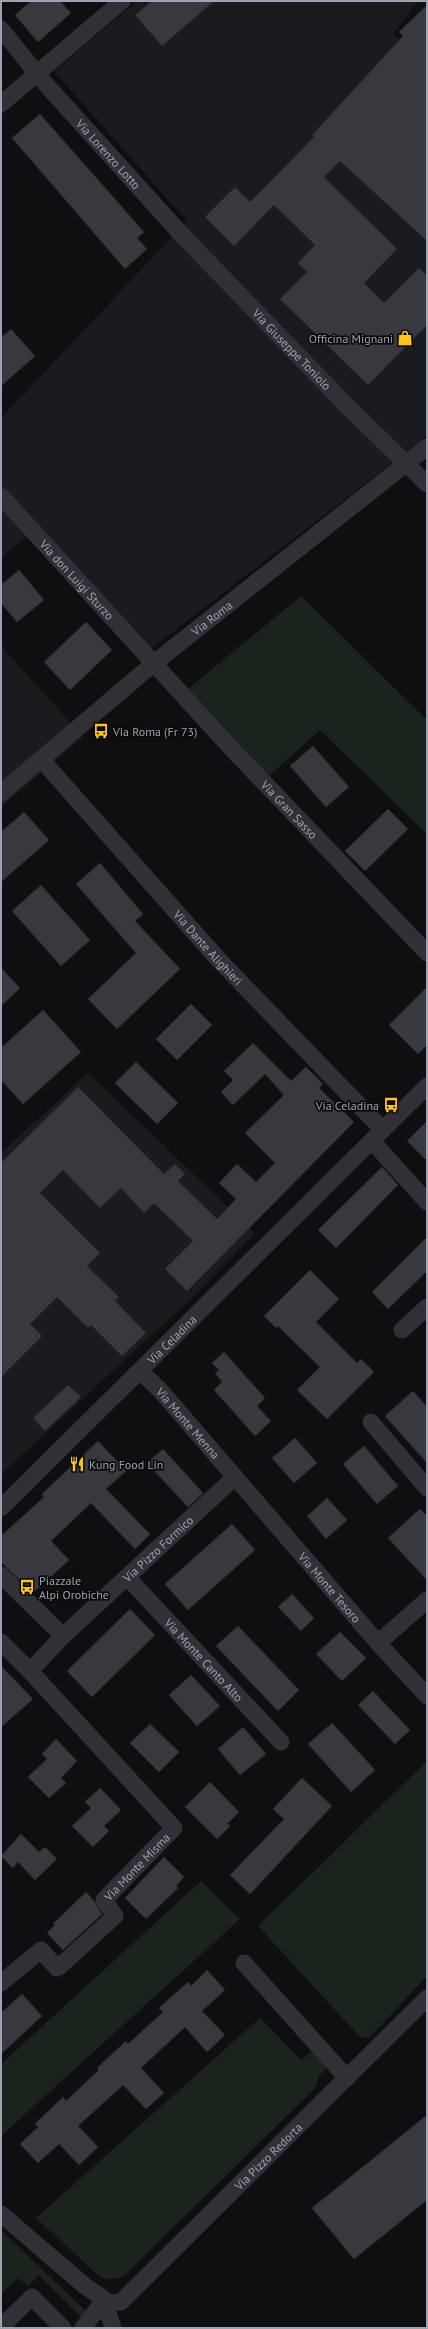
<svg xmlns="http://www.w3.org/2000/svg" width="428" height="2329" viewBox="0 0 428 2329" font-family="'PT Sans',sans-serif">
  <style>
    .built { fill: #1a1b1e }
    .green { fill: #1b231d }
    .building { fill: #38393f; stroke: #29292d }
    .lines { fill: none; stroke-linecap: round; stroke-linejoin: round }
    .minor { stroke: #303036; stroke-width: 17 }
    .labels { text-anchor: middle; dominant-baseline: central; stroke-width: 3.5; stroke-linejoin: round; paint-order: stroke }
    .street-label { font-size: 12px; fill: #9ea3b3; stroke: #0a0a0b }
    .poi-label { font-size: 12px; fill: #9ea3b3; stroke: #0a0a0b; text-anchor: start }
  </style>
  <rect width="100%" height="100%" fill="#0f0f11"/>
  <g class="built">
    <path d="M 137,1 L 418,1 L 393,34 L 427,65 L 427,436 L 139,658 L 27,535 L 1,559 L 1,418 L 187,221 L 54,71 Z"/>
    <path d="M 1,646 L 83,737 L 1,807 Z"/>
    <path d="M 88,1073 L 255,1233 L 190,1300 L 1,1474 L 1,1153 Z"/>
  </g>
  <g class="green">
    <path d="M 301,596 L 427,720 L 427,834 L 320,730 L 269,776 L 188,689 Z"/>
    <path d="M 427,1761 L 427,1976 L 370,2037 L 363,2038 L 357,2034 L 258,1926 Z"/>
    <path d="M 201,1881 L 240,1919 L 1,2136 L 1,2064 Z"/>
    <path d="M 260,2018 L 301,2060 L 312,2051 L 327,2068 L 319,2076 L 316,2087 L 125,2275 C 116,2280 110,2280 100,2277 L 36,2218 Z"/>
    <path d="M 1,2230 L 86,2311 L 81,2317 L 39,2275 L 28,2286 L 18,2278 L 1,2294 Z"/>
  </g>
  <g class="building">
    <path d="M 31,1 L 60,1 L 71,13 L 38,42 L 15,15 Z"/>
    <path d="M 152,1 L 214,1 L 162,46 L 135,15 Z"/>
    <path d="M 427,5 L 427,241 L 340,161 L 324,177 L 397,249 L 364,283 L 384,303 L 419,268 L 427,276 L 427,325 L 368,385 L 280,299 L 307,272 L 298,263 L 315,245 L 274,205 L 234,246 L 205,217 L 235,187 L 250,202 L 314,137 L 312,135 L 403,36 L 399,32 Z"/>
    <path d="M 40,114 L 144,232 L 137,238 L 147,249 L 125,269 L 12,138 Z"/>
    <path d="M 11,329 L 35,356 L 1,386 L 1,338 Z"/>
    <path d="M 19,570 L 44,600 L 17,622 L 1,603 L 1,585 Z"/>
    <path d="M 86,622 L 112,650 L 70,690 L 44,662 Z"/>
    <path d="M 313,746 L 349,787 L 326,807 L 290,766 Z"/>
    <path d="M 388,809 L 408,829 L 365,871 L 345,851 Z"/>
    <path d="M 24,812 L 49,840 L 1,882 L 1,832 Z"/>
    <path d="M 100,863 L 143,914 L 135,921 L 180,969 L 117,1029 L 88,999 L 136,953 L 76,884 Z"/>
    <path d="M 41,885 L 90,940 L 61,966 L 12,911 Z"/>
    <path d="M 1,968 L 20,988 L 1,1006 Z"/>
    <path d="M 427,987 L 427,1045 L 418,1054 L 389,1025 Z"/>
    <path d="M 191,1004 L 212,1025 L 177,1060 L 156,1039 Z"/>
    <path d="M 43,1010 L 81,1052 L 23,1104 L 1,1080 L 1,1048 Z"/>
    <path d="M 253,1043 L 291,1081 L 306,1067 L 323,1084 L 319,1088 L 354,1122 L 187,1291 L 165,1269 L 193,1241 L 154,1203 L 144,1213 L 121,1188 L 100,1208 L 63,1170 L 40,1193 L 100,1253 L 87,1266 L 119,1297 L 115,1301 L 146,1333 L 122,1356 L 91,1325 L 88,1328 L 57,1297 L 30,1324 L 42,1336 L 1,1377 L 1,1163 L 78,1087 L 164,1174 L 175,1164 L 185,1174 L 178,1181 L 217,1219 L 236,1199 L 219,1183 L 237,1164 L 256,1182 L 275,1163 L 245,1133 L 284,1095 L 265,1074 L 233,1105 L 221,1092 L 233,1080 L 224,1071 Z"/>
    <path d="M 136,1062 L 178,1103 L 157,1124 L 115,1083 Z"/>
    <path d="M 427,1121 L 427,1161 L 407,1141 Z"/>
    <path d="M 382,1167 L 398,1185 L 336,1248 L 318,1230 Z"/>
    <path d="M 427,1237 L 427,1271 L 388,1309 L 372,1292 Z"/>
    <path d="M 310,1270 L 339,1299 L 316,1322 L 357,1363 L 361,1359 L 374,1372 L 327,1419 L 297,1390 L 320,1367 L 278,1326 L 276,1328 L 264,1316 Z"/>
    <path d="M 224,1352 L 265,1398 L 257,1406 L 271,1421 L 255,1436 L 214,1390 L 222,1382 L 215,1373 L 219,1370 L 212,1363 Z"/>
    <path d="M 68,1385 L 81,1397 L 45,1431 L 33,1418 Z"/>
    <path d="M 413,1391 L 427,1407 L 427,1463 L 385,1416 Z"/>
    <path d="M 295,1438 L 317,1463 L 294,1483 L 272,1458 Z"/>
    <path d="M 98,1441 L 126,1471 L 106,1489 L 150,1534 L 135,1549 L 91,1503 L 51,1541 L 69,1560 L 33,1593 L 1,1562 L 1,1536 L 44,1497 L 42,1494 Z"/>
    <path d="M 364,1446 L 398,1486 L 377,1504 L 343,1464 Z"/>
    <path d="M 163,1449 L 203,1493 L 188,1507 L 147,1463 Z"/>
    <path d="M 327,1498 L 347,1520 L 326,1539 L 307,1516 Z"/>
    <path d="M 420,1509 L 427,1516 L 427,1580 L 388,1538 Z"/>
    <path d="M 232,1524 L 255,1550 L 188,1610 L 165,1584 Z"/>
    <path d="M 292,1594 L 314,1618 L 301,1631 L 278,1607 Z"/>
    <path d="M 130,1609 L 155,1635 L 92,1697 L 67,1671 Z"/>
    <path d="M 238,1626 L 299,1690 L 278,1711 L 216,1646 Z"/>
    <path d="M 340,1632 L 366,1658 L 342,1681 L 316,1654 Z"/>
    <path d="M 1,1666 L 33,1699 L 1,1727 Z"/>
    <path d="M 191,1675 L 220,1706 L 197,1726 L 169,1695 Z"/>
    <path d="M 373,1691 L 410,1730 L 395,1744 L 358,1705 Z"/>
    <path d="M 332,1723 L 375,1770 L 351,1792 L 308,1744 Z"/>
    <path d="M 150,1724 L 179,1752 L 159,1772 L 130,1743 Z"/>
    <path d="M 243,1727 L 266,1754 L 240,1775 L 218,1749 Z"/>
    <path d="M 56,1739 L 77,1761 L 61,1778 L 66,1783 L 49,1798 L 28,1777 L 47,1759 L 42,1754 Z"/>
    <path d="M 302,1778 L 332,1806 L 250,1894 L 230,1875 L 284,1819 L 273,1809 Z"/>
    <path d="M 210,1782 L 239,1812 L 227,1824 L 230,1826 L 217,1839 L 185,1807 Z"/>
    <path d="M 100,1788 L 121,1810 L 104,1826 L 109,1831 L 93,1847 L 72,1826 L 91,1808 L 85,1802 Z"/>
    <path d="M 21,1834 L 39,1852 L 45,1847 L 57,1859 L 35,1880 L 18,1862 L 13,1868 L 1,1856 Z"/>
    <path d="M 164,1857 L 184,1877 L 176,1886 L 178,1888 L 146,1919 L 125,1898 Z"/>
    <path d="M 86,1892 L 94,1901 L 102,1914 L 63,1950 L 47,1933 L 55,1925 L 53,1924 Z"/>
    <path d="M 207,1970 L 225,1990 L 202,2011 L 225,2035 L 207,2052 L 185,2027 L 141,2068 L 164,2093 L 146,2109 L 123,2085 L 78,2126 L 98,2147 L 79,2165 L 59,2144 L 38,2163 L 20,2144 L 38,2127 L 35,2124 L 63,2097 L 66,2101 L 99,2070 L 97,2068 L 126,2041 L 128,2044 L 163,2012 L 159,2008 L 188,1982 L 191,1986 Z"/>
    <path d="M 22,1994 L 42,2016 L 1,2054 L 1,2013 Z"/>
    <path d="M 427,2115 L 427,2200 L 354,2259 L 312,2208 Z"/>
  </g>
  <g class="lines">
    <g class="minor">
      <path id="s1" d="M 1,29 L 42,80 L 181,234 L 350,409 L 427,484"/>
      <path d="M 1,104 L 122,1"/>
      <path id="s2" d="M 1,496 L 232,749 L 427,953"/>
      <path id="s3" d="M 41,759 L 218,959 L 383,1130"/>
      <path id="s4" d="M 1,793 L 153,664 L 427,447"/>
      <path d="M 372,1141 L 427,1202"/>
      <path d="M 402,1330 L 427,1307"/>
      <path id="s5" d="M 140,1371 L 160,1390 L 378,1643 L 427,1696"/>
      <path d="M 371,1422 L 427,1488"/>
      <path id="s6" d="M 1,1508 L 427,1086"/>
      <path d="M 1,1575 L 63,1636"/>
      <path id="s7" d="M 127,1577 L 281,1742"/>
      <path id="s8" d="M 1,1642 L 30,1671 L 63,1636 L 235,1477"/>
      <path d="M 378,1643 L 427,1600"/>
      <path d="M 244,1963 L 347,2078"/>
      <path id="s9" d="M 1,1983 L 41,1950 L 57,1968 L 59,1967 L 115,1916 L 104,1900 L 174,1828 L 30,1671"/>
      <path id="s10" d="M 1,2214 L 85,2286 L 110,2303 L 121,2302 L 427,1998"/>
      <path d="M 104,2300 L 113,2328"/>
      <path d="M 1,2327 L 32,2297 L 63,2328"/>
      <path d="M 83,2328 L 104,2300"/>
    </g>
  </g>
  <defs>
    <g id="shop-bare" transform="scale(1.2)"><path d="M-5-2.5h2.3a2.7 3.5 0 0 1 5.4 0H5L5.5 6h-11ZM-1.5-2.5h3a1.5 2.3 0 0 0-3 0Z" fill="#ffc418" stroke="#0a0a0b" stroke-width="2.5" paint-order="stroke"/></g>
    <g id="bus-bare" transform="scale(1.2)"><path d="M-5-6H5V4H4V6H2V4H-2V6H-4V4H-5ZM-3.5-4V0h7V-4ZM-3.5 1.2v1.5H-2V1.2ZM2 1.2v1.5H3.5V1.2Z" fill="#ffc418" stroke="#0a0a0b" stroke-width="2.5" paint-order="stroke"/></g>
    <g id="restaurant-bare" transform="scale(1.2)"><path d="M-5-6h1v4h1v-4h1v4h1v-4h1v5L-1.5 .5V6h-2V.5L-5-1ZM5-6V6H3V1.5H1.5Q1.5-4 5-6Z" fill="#ffc418" stroke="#0a0a0b" stroke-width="2.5" paint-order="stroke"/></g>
  </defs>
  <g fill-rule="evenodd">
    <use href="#shop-bare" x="405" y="338"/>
    <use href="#bus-bare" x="101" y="731"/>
    <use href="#bus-bare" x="391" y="1105"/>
    <use href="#restaurant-bare" x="77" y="1464"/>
    <use href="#bus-bare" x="27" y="1587"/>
  </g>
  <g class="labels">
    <g class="street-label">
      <text stroke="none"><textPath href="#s1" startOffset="165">Via Lorenzo Lotto</textPath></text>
      <text stroke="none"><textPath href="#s1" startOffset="433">Via Giuseppe Toniolo</textPath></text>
      <text stroke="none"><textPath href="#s2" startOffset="113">Via don Luigi Sturzo</textPath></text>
      <text stroke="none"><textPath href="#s4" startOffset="274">Via Roma</textPath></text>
      <text stroke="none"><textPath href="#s2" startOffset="426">Via Gran Sasso</textPath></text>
      <text stroke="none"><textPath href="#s3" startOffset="252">Via Dante Alighieri</textPath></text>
      <text stroke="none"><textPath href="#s6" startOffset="240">Via Celadina</textPath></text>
      <text stroke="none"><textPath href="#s5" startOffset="71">Via Monte Menna</textPath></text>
      <text stroke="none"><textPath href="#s8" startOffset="218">Via Pizzo Formico</textPath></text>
      <text stroke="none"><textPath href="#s5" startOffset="288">Via Monte Tesoro</textPath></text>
      <text stroke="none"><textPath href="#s7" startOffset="113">Via Monte Canto Alto</textPath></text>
      <text stroke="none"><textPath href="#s9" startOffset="220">Via Monte Misma</textPath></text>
      <text stroke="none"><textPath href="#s10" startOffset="359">Via Pizzo Redorta</textPath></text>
    </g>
    <g class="poi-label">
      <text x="393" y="338" text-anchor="end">Officina Mignani</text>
      <text x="113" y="731">Via Roma (Fr 73)</text>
      <text x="379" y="1105" text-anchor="end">Via Celadina</text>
      <text x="89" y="1464">Kung Food Lin</text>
      <text x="39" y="1580">Piazzale<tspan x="39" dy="14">Alpi Orobiche</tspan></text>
    </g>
  </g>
  <rect width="428" height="2329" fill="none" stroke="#9ea3b3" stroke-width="4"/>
</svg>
